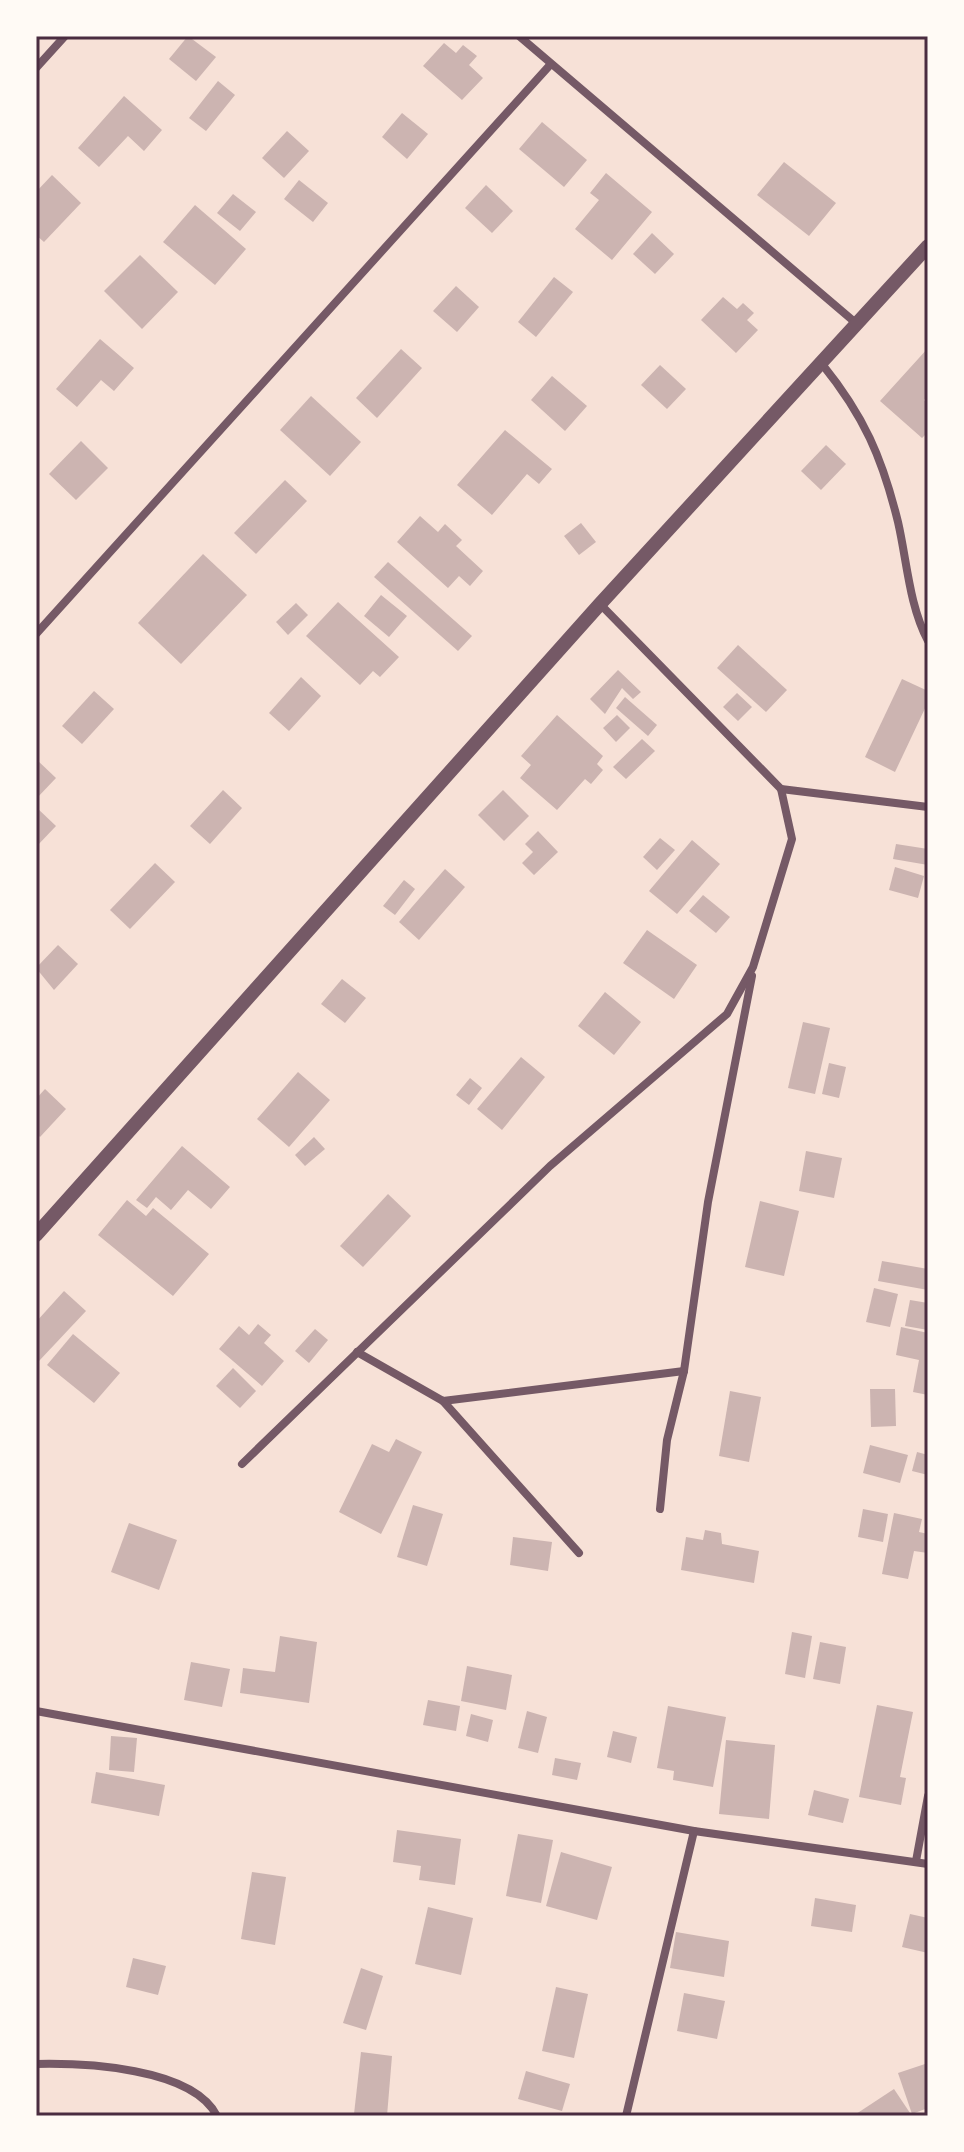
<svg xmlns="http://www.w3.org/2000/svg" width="964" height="2152" viewBox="0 0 964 2152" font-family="Montserrat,sans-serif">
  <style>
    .building { fill: #ccb4b1 }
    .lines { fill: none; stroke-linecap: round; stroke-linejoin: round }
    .minor { stroke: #755966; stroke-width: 8 }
    .tertiary { stroke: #755966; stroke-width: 14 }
    .neatline { fill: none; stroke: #4a2c40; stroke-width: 3 }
  </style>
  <rect width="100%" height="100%" fill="#f7e1d7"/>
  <g class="building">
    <path d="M 188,36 L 216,57 L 196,81 L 169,59 Z"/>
    <path d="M 444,43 L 456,53 L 463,45 L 477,56 L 469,65 L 483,78 L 462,100 L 423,66 Z"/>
    <path d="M 218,81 L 235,95 L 206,131 L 189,118 Z"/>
    <path d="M 124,96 L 162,130 L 144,151 L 128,136 L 99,167 L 78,148 Z"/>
    <path d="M 402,113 L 428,134 L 407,159 L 382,137 Z"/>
    <path d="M 542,122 L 587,160 L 564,187 L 519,149 Z"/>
    <path d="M 287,131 L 309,151 L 284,178 L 262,158 Z"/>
    <path d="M 784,162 L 836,203 L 809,236 L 757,195 Z"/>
    <path d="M 606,173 L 652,212 L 612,260 L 575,229 L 599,200 L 590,193 Z"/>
    <path d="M 52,175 L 81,203 L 44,242 L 36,235 L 36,192 Z"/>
    <path d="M 299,180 L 328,203 L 313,222 L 284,199 Z"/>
    <path d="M 486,185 L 513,211 L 492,233 L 465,208 Z"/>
    <path d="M 233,194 L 256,212 L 240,231 L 217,213 Z"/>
    <path d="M 195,205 L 246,249 L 215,285 L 163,242 Z"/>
    <path d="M 652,233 L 674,254 L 655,274 L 633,254 Z"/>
    <path d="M 140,255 L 178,292 L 142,329 L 104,291 Z"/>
    <path d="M 554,277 L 573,292 L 536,337 L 518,322 Z"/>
    <path d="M 456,286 L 479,307 L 457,332 L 433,311 Z"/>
    <path d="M 723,297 L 737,309 L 743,303 L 754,313 L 747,320 L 758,330 L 736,353 L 701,320 Z"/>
    <path d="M 100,339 L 134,368 L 114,391 L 101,380 L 77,407 L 56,389 Z"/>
    <path d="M 928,348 L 928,396 L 924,400 L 928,404 L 928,432 L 922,438 L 880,401 Z"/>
    <path d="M 401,349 L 422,368 L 377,418 L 356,398 Z"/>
    <path d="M 660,365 L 686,389 L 667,409 L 641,385 Z"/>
    <path d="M 552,376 L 587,406 L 565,431 L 531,400 Z"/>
    <path d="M 311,396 L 361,442 L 330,476 L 280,430 Z"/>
    <path d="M 505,430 L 552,469 L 539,484 L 527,474 L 492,515 L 457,485 Z"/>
    <path d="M 81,441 L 108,468 L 76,500 L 49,474 Z"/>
    <path d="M 826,445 L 846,464 L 821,490 L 801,471 Z"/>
    <path d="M 285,480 L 307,501 L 256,554 L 234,533 Z"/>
    <path d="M 420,516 L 438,532 L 445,524 L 462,540 L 456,546 L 483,571 L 470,586 L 459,576 L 448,588 L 397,542 Z"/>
    <path d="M 581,523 L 596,542 L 579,555 L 564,536 Z"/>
    <path d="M 203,554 L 247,595 L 181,664 L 138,623 Z"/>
    <path d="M 388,562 L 472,636 L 458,651 L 374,577 Z"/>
    <path d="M 381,595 L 407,616 L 389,637 L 364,616 Z"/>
    <path d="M 338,602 L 399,657 L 380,677 L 373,671 L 360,685 L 306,636 Z"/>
    <path d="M 296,603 L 308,615 L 288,635 L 276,622 Z"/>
    <path d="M 738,645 L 787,690 L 766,712 L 717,668 Z"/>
    <path d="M 618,670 L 641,692 L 633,699 L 622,688 L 605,714 L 590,699 Z"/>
    <path d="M 301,677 L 321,696 L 289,731 L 269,713 Z"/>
    <path d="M 902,679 L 928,691 L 928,702 L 895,772 L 865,757 Z"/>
    <path d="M 94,691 L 114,709 L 82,744 L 62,726 Z"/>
    <path d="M 737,693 L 752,707 L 738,721 L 723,707 Z"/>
    <path d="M 625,697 L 657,725 L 648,736 L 616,708 Z"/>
    <path d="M 557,715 L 603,756 L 597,764 L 603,770 L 591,784 L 585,779 L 557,810 L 520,778 L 531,765 L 521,756 Z"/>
    <path d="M 617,715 L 630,728 L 616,742 L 603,728 Z"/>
    <path d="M 642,739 L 655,751 L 626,779 L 613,767 Z"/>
    <path d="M 36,759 L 56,778 L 36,799 Z"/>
    <path d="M 223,790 L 242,808 L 210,844 L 190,826 Z"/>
    <path d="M 503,790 L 529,816 L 504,841 L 478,815 Z"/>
    <path d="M 36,807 L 56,826 L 36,847 Z"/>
    <path d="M 538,831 L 558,852 L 534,875 L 522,863 L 533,852 L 525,844 Z"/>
    <path d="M 660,838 L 675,850 L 657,870 L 643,857 Z"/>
    <path d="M 692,840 L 720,864 L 677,914 L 649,891 Z"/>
    <path d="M 896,844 L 928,849 L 928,865 L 893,859 Z"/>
    <path d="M 155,863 L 175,882 L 130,929 L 110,910 Z"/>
    <path d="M 895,867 L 924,876 L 918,898 L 889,890 Z"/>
    <path d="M 445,869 L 465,887 L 419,940 L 399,922 Z"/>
    <path d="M 404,880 L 415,889 L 395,915 L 383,906 Z"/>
    <path d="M 703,895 L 730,917 L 716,933 L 689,911 Z"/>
    <path d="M 647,930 L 697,965 L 674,999 L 623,963 Z"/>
    <path d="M 58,945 L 78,964 L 54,990 L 36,968 Z"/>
    <path d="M 342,979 L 366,998 L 345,1023 L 321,1004 Z"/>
    <path d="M 605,992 L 641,1022 L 614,1055 L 578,1026 Z"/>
    <path d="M 803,1022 L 830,1028 L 815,1094 L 788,1088 Z"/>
    <path d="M 521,1057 L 545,1077 L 502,1130 L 477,1109 Z"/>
    <path d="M 829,1063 L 846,1067 L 839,1098 L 822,1094 Z"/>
    <path d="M 298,1072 L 330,1100 L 289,1147 L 257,1119 Z"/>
    <path d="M 470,1078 L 482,1088 L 469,1105 L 456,1095 Z"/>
    <path d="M 45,1089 L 66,1109 L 40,1137 L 36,1133 L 36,1099 Z"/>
    <path d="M 314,1137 L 325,1149 L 305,1166 L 295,1155 Z"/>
    <path d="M 182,1146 L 230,1187 L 211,1209 L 188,1190 L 171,1210 L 156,1197 L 147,1208 L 136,1200 Z"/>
    <path d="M 806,1151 L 842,1158 L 834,1198 L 799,1191 Z"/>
    <path d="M 388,1194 L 411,1216 L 363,1267 L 340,1246 Z"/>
    <path d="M 127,1200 L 146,1216 L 153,1208 L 209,1254 L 173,1296 L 98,1235 Z"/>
    <path d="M 760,1201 L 799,1211 L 784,1276 L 745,1267 Z"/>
    <path d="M 882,1261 L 928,1269 L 928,1290 L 878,1281 Z"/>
    <path d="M 874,1288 L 898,1294 L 890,1327 L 866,1322 Z"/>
    <path d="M 64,1291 L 86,1311 L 39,1361 L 36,1358 L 36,1322 Z"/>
    <path d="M 910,1300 L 928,1303 L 928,1330 L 905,1326 Z"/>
    <path d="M 258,1324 L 271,1335 L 264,1343 L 284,1361 L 262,1386 L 219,1349 L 239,1326 L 249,1335 Z"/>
    <path d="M 901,1327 L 928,1333 L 928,1395 L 913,1392 L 919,1360 L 896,1355 Z"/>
    <path d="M 315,1329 L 328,1340 L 309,1363 L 295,1351 Z"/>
    <path d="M 73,1334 L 120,1373 L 94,1403 L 47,1365 Z"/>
    <path d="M 233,1368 L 256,1391 L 240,1408 L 216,1386 Z"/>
    <path d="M 870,1389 L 895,1389 L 896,1426 L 871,1427 Z"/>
    <path d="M 730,1391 L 761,1397 L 749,1462 L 719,1456 Z"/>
    <path d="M 396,1439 L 422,1452 L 381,1534 L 339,1512 L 372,1444 L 389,1452 Z"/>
    <path d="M 870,1445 L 908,1455 L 900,1483 L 863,1473 Z"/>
    <path d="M 917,1452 L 928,1455 L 928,1475 L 912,1471 Z"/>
    <path d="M 413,1505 L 443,1514 L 427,1566 L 397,1557 Z"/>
    <path d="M 863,1509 L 888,1514 L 883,1542 L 858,1537 Z"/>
    <path d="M 894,1513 L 922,1519 L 919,1532 L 928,1534 L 928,1553 L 914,1551 L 908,1579 L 882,1574 Z"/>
    <path d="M 129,1523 L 177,1540 L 159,1590 L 111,1572 Z"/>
    <path d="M 705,1530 L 721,1533 L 722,1544 L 759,1551 L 754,1583 L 681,1570 L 686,1537 L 703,1540 Z"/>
    <path d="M 513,1537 L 552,1542 L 548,1571 L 510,1565 Z"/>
    <path d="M 792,1632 L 812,1636 L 805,1678 L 785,1674 Z"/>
    <path d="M 280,1636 L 317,1642 L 309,1703 L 240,1693 L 243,1668 L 275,1672 Z"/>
    <path d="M 820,1642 L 846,1647 L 840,1684 L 813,1679 Z"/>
    <path d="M 191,1662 L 230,1669 L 222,1707 L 184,1700 Z"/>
    <path d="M 467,1666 L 512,1675 L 506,1710 L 461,1701 Z"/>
    <path d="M 428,1700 L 460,1706 L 456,1731 L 423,1725 Z"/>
    <path d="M 877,1705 L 913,1712 L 900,1777 L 906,1778 L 901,1805 L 859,1797 Z"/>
    <path d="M 668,1706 L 726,1717 L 713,1787 L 673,1780 L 674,1771 L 657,1768 Z"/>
    <path d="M 527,1711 L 547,1717 L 538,1753 L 518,1748 Z"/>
    <path d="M 471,1714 L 493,1720 L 488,1742 L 466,1736 Z"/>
    <path d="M 613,1731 L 637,1737 L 631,1763 L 607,1757 Z"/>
    <path d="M 111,1736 L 137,1738 L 134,1772 L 109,1770 Z"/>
    <path d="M 726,1740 L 775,1745 L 769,1819 L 719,1814 Z"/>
    <path d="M 555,1758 L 581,1763 L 577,1780 L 552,1775 Z"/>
    <path d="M 96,1772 L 165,1785 L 159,1816 L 91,1803 Z"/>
    <path d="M 814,1790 L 849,1799 L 843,1823 L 808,1815 Z"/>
    <path d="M 397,1830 L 461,1839 L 455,1885 L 419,1880 L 421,1866 L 393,1862 Z"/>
    <path d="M 518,1834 L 553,1840 L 541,1903 L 506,1896 Z"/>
    <path d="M 561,1852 L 612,1867 L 597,1920 L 546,1906 Z"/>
    <path d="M 252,1872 L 286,1877 L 275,1945 L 241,1939 Z"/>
    <path d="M 815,1898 L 856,1905 L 852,1932 L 811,1926 Z"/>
    <path d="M 428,1907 L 473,1918 L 461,1975 L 415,1964 Z"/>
    <path d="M 910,1914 L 928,1918 L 928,1953 L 902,1947 Z"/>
    <path d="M 676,1932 L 729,1941 L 724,1977 L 670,1968 Z"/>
    <path d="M 133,1958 L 166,1966 L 158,1995 L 126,1987 Z"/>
    <path d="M 361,1968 L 383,1976 L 366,2030 L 343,2023 Z"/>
    <path d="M 556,1987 L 588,1994 L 574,2058 L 542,2051 Z"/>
    <path d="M 684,1993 L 725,2001 L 717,2039 L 677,2031 Z"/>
    <path d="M 361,2052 L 392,2056 L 387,2116 L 354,2114 Z"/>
    <path d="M 928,2063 L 928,2108 L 912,2114 L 898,2073 Z"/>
    <path d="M 526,2071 L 570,2084 L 562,2111 L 518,2099 Z"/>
    <path d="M 894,2089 L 912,2116 L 853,2116 Z"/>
  </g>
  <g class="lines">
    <g class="minor">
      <path d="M 519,36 L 857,324"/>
      <path d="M 36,68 L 65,36"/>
      <path d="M 822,364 C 864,416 882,457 898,522 C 907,561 909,605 928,641"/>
      <path d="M 600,604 L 781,789 L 928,807"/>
      <path d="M 36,634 L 550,65"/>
      <path d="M 357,1352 L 443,1401 L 684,1371"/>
      <path d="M 443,1401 L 579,1553"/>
      <path d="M 242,1464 L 550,1166 L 727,1014 L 753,967 L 792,839 L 781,789"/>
      <path d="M 660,1509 L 667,1440 L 684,1371 L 708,1202 L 752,976"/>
      <path d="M 36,1711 L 694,1831 L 928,1864"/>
      <path d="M 916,1861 L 928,1796"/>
      <path d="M 36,2064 C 83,2063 192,2067 217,2116"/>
      <path d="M 626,2116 L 694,1831"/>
    </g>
    <path class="tertiary" d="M 36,1235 L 600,604 L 928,246"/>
  </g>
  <rect width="964" height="2152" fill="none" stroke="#fffaf5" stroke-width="76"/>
  <rect x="38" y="38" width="888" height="2076" class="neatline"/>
</svg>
